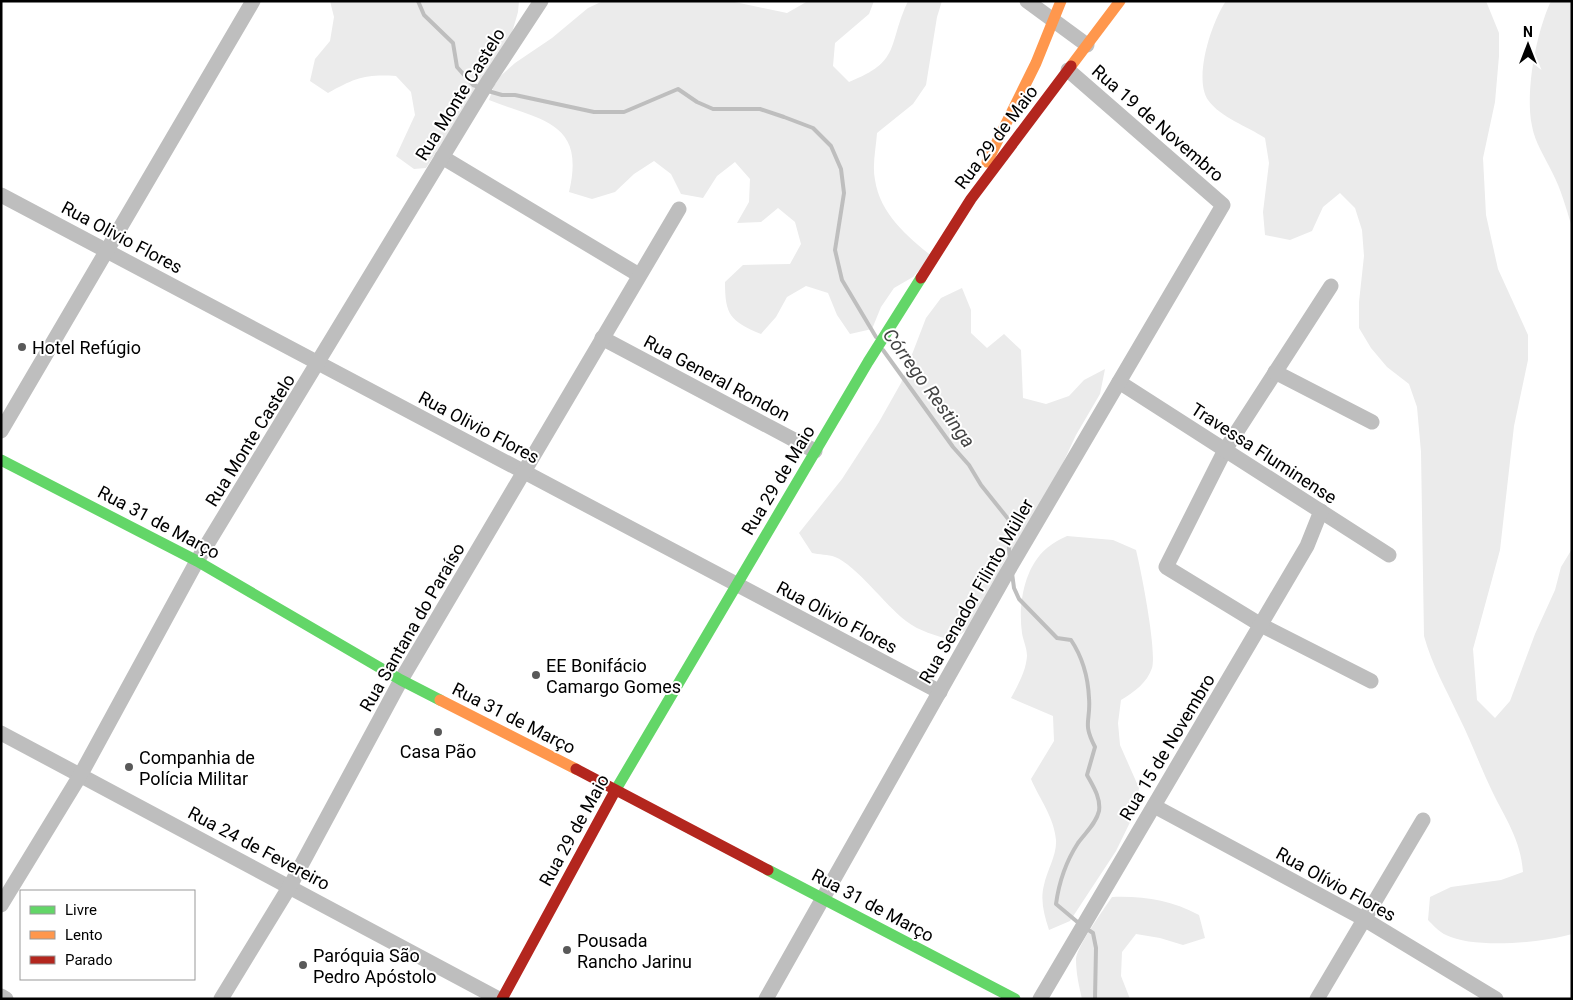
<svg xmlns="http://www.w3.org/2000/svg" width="1573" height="1000" viewBox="0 0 1573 1000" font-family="Roboto,sans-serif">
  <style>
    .green { fill: #ebebeb }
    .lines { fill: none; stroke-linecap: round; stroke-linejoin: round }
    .stream { stroke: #bebebe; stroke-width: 4 }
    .street { stroke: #bebebe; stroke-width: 15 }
    .fast { stroke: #63d668; stroke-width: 11 }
    .slow { stroke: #ff974d; stroke-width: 11 }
    .jam { stroke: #b3261e; stroke-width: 11 }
    .poi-dot { fill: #595959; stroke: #fff; stroke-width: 2 }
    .labels { text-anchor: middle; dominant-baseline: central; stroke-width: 4; stroke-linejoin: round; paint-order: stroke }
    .street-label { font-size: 18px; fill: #000; stroke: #fff }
    .poi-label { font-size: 18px; fill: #000; stroke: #fff; text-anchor: start }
    .water-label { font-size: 19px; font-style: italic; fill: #434343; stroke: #fff }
  </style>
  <rect width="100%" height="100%" fill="#fff"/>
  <g class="green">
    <path d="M 330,1 L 519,1 L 518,12 L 511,36 L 426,168 L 414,169 L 396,156 L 415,115 L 411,92 L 396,76 C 365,74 355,78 328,93 L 310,81 L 315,59 L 330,41 L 334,17 Z"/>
    <path d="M 603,1 L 730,1 L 787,13 L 808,1 L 874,1 L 869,14 L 835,43 L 833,66 L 849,82 C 902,61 887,46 908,1 L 942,1 L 937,17 L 926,85 L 913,104 L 877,133 C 876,148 872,165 875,180 C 880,213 907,237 932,256 L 913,277 L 894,288 L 881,307 L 872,329 L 850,334 L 837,315 L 828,293 L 806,286 L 787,297 L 776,317 L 761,334 C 730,321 725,315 725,282 L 743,265 L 790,264 L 801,244 L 795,222 L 778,208 L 761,222 L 737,223 L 749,202 L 750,179 L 735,162 L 717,176 L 703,198 L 681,194 L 671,174 L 654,161 L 634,174 L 615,192 L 592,199 L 569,192 C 586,121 541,121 489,100 L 496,80 L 515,63 L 552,38 L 588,8 Z"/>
    <path d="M 1226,1 L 1486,1 L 1499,33 L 1499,56 L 1495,102 L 1483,158 L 1486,215 L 1498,269 L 1528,335 L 1528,360 L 1514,426 L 1500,550 L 1473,649 L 1477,700 L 1495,718 L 1510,701 L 1535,634 L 1555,590 L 1561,567 L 1572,549 L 1572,934 C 1541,943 1474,949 1446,935 C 1439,932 1433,925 1428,920 L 1430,897 L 1451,887 L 1501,880 L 1523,872 C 1521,840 1505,818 1492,791 C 1480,766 1471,741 1459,717 C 1446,689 1432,665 1424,636 L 1421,452 L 1417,407 L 1409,384 L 1387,367 L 1371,348 L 1359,328 L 1359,302 L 1364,256 L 1362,230 L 1355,208 L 1340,193 L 1323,207 L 1312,231 L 1290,240 L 1265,235 L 1263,212 L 1269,163 L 1265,138 C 1247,126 1221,118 1208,100 C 1193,78 1212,21 1226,1 Z"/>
    <path d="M 1551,1 L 1572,1 L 1572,227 C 1566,208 1561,189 1552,172 C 1545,157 1535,143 1532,126 C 1525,91 1536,33 1551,1 Z"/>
    <path d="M 962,288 L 971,310 L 971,333 L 987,348 L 1004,334 L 1021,350 L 1023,398 L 1046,404 L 1069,396 L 1084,380 L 1105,369 L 1100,394 L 1076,435 L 1056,478 L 1004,562 L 971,627 L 952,640 C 936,636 919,631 906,621 C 885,605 856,565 835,557 C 828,554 819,555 812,553 L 799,533 L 842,479 L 879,422 L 901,383 L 926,318 L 941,298 Z"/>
    <path d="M 1067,536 L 1113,540 L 1136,550 C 1141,570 1157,651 1152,668 C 1147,683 1134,692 1121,700 L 1118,723 L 1120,745 L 1139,788 L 1136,810 L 1116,851 L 1070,921 L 1049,930 C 1044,915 1040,900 1044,885 C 1047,870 1057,855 1056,840 C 1054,817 1040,800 1031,779 L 1054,741 L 1053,716 L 1011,698 C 1018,685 1026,671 1027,656 C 1027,648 1023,640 1022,633 C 1018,605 1024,567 1047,548 C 1053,543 1060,539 1067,536 Z"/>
    <path d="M 1112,897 C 1145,896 1170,900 1199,915 L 1205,938 L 1183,945 L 1160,938 L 1136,934 L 1122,952 L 1121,976 L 1130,999 L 1082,999 C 1079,986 1076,973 1076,959 C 1077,946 1104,909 1112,897 Z"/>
  </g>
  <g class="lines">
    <g class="stream">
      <path d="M 418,1 L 424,15 L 453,43 L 457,67 L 473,85 L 479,87"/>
      <path d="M 488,91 L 502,95 L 515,95 L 594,112 L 624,112 L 678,89 L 697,102 L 713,109 L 760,109 L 784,117 L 813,128 L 831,146 L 841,169 L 844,193 L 835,250 L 842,280 L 876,337"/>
      <path d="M 883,350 L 953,447 L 969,465 L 981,485 L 1013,525 L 1009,548 L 1010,559"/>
      <path d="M 1012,573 L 1014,588 L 1019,599 L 1057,638 L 1071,640 C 1083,658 1088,676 1089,698 C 1091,722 1082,722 1095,747 L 1087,775 C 1093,786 1101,798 1099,811 C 1096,824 1085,833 1078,843 C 1065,863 1059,882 1056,904 L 1081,925"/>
      <path d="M 1087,929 L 1093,933 L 1096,948 L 1095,999"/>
    </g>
    <g class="street">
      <path d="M 1027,1 L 1087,45"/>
      <path d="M 442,157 L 639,275"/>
      <path d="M 1,195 L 940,692"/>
      <path d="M 1331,286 L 1225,450 L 1166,567 L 1261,625 L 1371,681"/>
      <path d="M 602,338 L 815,451"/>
      <path d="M 1275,372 L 1372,422"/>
      <path d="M 1119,382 L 1389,555"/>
      <path d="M 1,431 L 253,1"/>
      <path d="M 1,733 L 499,999"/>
      <path d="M 1154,806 L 1364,919 L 1496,999"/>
      <path d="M 1,905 L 81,774 L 197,561 L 489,80 L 541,1"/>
      <path d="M 1,996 L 6,999"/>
      <path d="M 221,999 L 290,886 L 401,680 L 679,209"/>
      <path d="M 766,999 L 1005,576 L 1223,205 L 1068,70"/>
      <path d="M 1040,999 L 1307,546 L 1321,511"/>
      <path d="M 1317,999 L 1423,820"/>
    </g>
    <g class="fast">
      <path d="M 1,460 L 197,561 L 401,680 L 440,700"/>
      <path d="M 615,791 L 868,362 L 921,278"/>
      <path d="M 768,870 L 1015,999"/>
    </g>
    <g class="slow">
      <path d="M 1071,66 L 1120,1"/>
      <path d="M 987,162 L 1036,63 L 1061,1"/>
      <path d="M 440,700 L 576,769"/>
    </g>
    <g class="jam">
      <path d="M 921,278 L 971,199 L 1071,66"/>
      <path d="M 576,769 L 768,870"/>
      <path d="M 502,999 L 615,791"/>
    </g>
  </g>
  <g class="poi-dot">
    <circle cx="22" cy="347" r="5"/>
    <circle cx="536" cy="675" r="5"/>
    <circle cx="438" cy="732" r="5"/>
    <circle cx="129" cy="767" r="5"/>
    <circle cx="567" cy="950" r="5"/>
    <circle cx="303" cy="965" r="5"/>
  </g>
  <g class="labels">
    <g class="street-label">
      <text transform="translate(460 94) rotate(-58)">Rua Monte Castelo</text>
      <text transform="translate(1158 123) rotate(41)">Rua 19 de Novembro</text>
      <text transform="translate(996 137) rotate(-53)">Rua 29 de Maio</text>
      <text transform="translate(122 237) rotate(28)">Rua Olivio Flores</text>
      <text transform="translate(717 378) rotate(28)">Rua General Rondon</text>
      <text transform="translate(479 427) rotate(28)">Rua Olivio Flores</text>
      <text transform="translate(250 440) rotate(-58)">Rua Monte Castelo</text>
      <text transform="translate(1264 453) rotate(33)">Travessa Fluminense</text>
      <text transform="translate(778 480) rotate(-59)">Rua 29 de Maio</text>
      <text transform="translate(159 522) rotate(28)">Rua 31 de Março</text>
      <text transform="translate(976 591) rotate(-60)">Rua Senador Filinto Müller</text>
      <text transform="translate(837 617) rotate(28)">Rua Olivio Flores</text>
      <text transform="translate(412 627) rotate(-60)">Rua Santana do Paraíso</text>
      <text transform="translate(514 718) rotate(27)">Rua 31 de Março</text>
      <text transform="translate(1167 747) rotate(-59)">Rua 15 de Novembro</text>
      <text transform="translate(574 830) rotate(-61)">Rua 29 de Maio</text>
      <text transform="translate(259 848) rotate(28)">Rua 24 de Fevereiro</text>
      <text transform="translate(1336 884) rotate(29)">Rua Olívio Flores</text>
      <text transform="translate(873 905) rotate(28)">Rua 31 de Março</text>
    </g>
    <g class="poi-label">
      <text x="32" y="347">Hotel Refúgio</text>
      <text x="546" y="665">EE Bonifácio<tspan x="546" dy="21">Camargo Gomes</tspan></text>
      <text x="438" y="751" text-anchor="middle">Casa Pão</text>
      <text x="139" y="757">Companhia de<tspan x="139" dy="21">Polícia Militar</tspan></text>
      <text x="577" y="940">Pousada<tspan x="577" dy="21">Rancho Jarinu</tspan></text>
      <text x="313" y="955">Paróquia São<tspan x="313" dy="21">Pedro Apóstolo</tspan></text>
    </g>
    <g class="water-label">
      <text transform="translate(929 388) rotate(54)">Córrego Restinga</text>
    </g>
  </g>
  <rect width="1573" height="1000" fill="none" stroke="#000000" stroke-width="5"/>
  <rect x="20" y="890" width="175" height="90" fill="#ffffff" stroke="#999999"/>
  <rect x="30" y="906" width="25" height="8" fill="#63d668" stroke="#999999"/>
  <text x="65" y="915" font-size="15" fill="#000000">Livre</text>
  <rect x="30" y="931" width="25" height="8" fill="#ff974d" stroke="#999999"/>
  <text x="65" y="940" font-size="15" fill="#000000">Lento</text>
  <rect x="30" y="956" width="25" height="8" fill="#b3261e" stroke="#999999"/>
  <text x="65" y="965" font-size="15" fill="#000000">Parado</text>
  <g transform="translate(1528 45)" stroke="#ffffff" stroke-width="4" paint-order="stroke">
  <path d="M0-4L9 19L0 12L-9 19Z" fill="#000000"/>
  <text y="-8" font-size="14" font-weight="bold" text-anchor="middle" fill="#000000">N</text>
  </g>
</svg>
